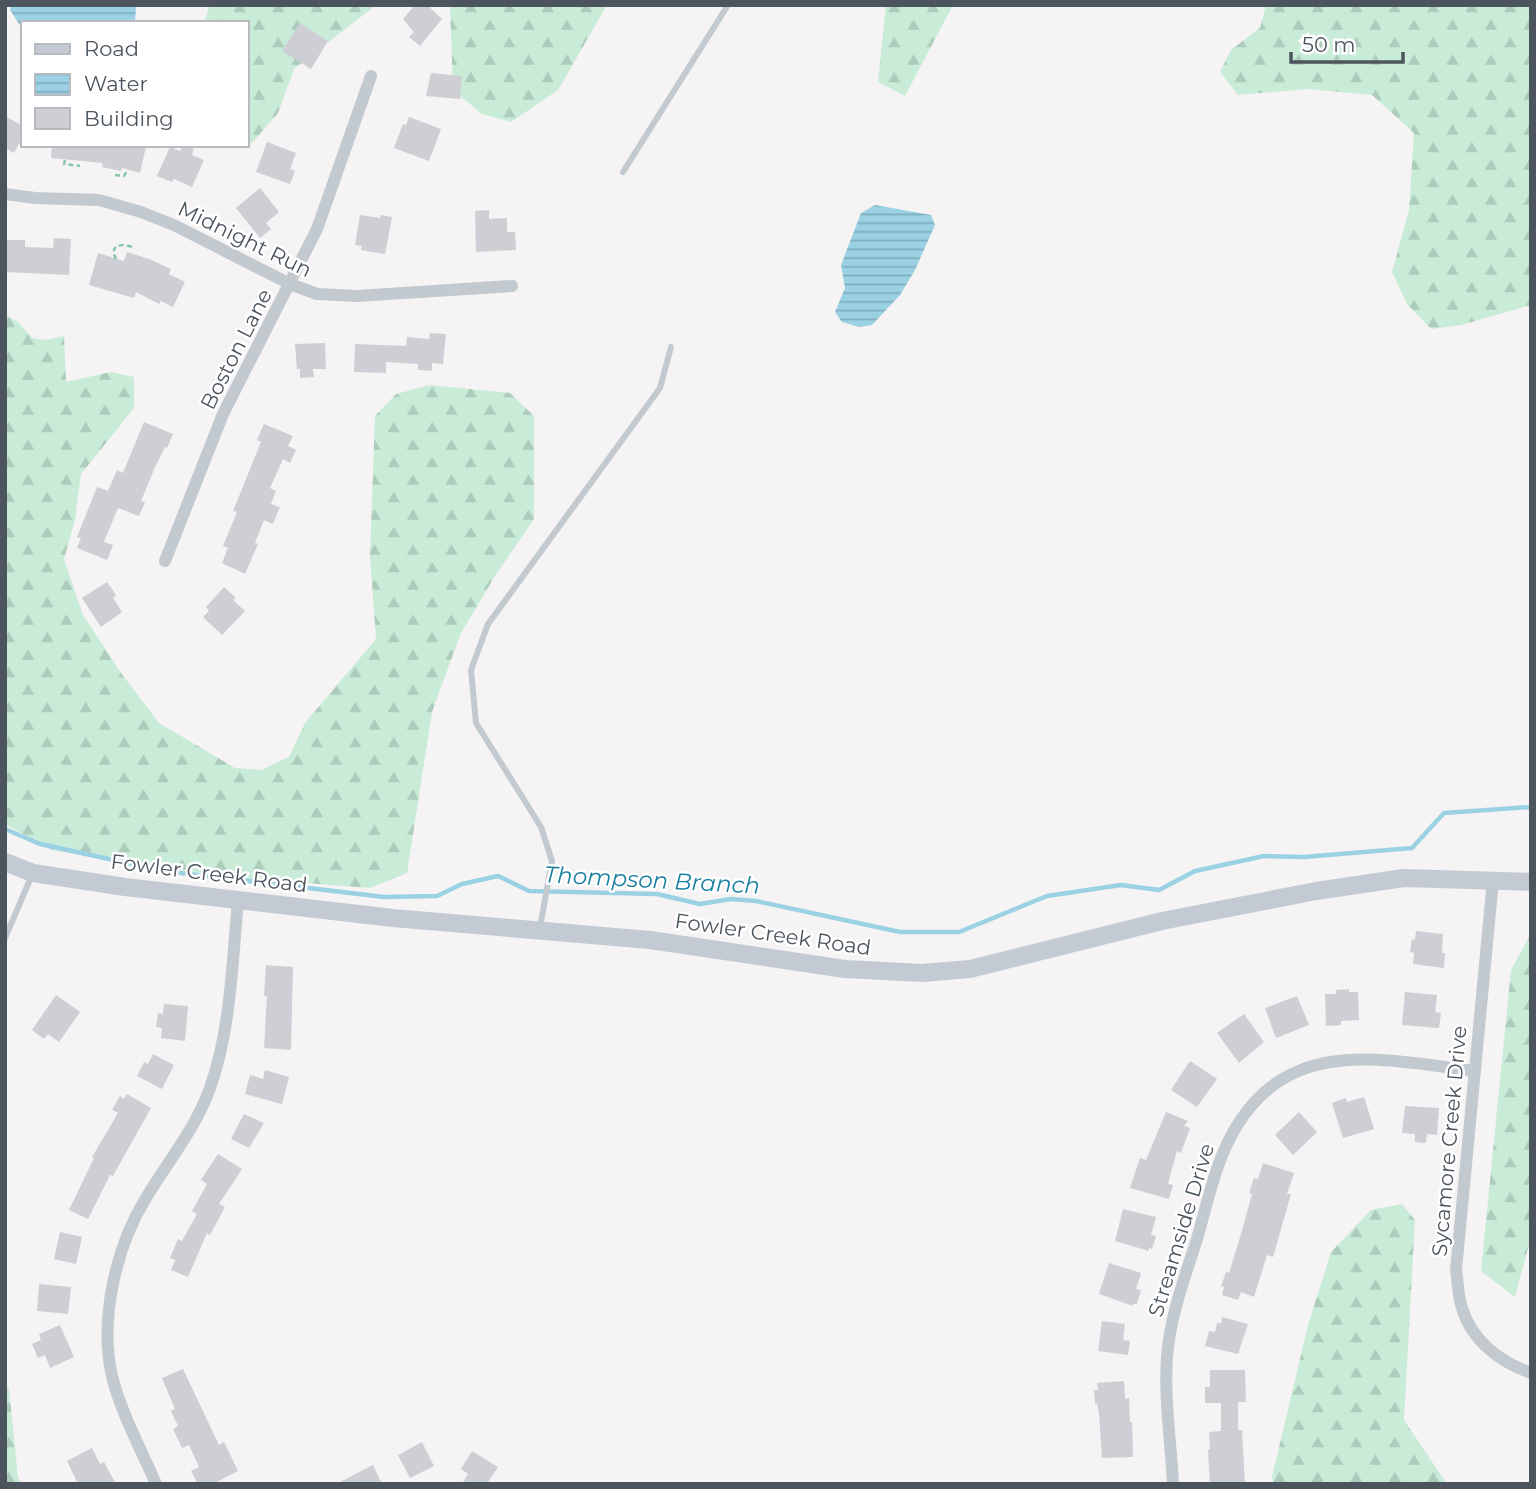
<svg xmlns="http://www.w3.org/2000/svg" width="1536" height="1489" viewBox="0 0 1536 1489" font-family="Montserrat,sans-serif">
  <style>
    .forest { fill: url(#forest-firs) }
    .water { fill: url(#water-rules) }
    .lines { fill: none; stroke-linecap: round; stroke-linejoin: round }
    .stream { stroke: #9ad2e4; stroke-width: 4.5 }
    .building { fill: #cdcfd4 }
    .path { stroke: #83c7a8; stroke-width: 2.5; stroke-dasharray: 5 3.5; stroke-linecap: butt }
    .service { stroke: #c2c9cf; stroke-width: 6 }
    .minor { stroke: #c2c9cf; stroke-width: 12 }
    .secondary { stroke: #c3cad4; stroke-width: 18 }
    .labels { text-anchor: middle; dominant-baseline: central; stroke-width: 5; stroke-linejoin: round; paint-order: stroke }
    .street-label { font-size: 21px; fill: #4c555e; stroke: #fff }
    .water-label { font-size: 23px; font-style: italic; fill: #1c80a1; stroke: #fff }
  </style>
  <defs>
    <pattern id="forest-firs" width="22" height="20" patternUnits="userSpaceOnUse" patternTransform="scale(1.75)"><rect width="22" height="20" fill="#c8ecd7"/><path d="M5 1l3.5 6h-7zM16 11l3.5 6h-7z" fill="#adccbb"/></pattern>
    <pattern id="water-rules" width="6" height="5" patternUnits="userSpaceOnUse" patternTransform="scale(1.75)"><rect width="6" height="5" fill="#9ad2e4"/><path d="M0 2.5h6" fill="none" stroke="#80adbc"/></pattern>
  </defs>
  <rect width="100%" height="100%" fill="#f5f3f3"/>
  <g class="forest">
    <path d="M 210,5 L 376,5 L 294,69 L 278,113 L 252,143 L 247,141 L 247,23 L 204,23 Z"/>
    <path d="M 450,5 L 607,5 L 558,90 L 511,122 L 482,114 L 453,90 Z"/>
    <path d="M 886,5 L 953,5 L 905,96 L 878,82 Z"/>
    <path d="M 1266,5 L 1531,5 L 1531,305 L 1461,325 L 1431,329 L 1407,304 L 1392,272 L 1409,210 L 1414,133 L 1372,95 L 1308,89 L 1238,95 L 1220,72 L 1231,50 L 1260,28 Z"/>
    <path d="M 5,315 L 18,322 L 32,338 L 46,340 L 64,336 L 66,382 L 111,372 L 134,377 L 134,408 L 81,474 L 75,520 L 64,559 L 83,615 L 121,673 L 159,723 L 235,768 L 261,770 L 289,757 L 305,723 L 376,639 L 370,556 L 375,416 L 396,394 L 430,385 L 510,393 L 534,416 L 534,519 L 495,576 L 460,635 L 432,712 L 407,873 L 370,888 L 228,877 L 52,850 L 5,824 Z"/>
    <path d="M 1531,934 L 1531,1237 L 1515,1297 L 1481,1271 L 1511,970 Z"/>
    <path d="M 1402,1204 L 1415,1220 L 1404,1420 L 1447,1484 L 1274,1484 L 1272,1477 L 1308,1325 L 1331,1252 L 1371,1210 Z"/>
    <path d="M 5,1384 L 9,1389 L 18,1477 L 22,1484 L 5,1484 Z"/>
  </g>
  <g class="water">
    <path d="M 11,5 L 136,5 L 135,23 L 23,23 L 23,30 L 10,10 Z"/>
    <path d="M 875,205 L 931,215 L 935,225 L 915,270 L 900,295 L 872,325 L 859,327 L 842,322 L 835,312 L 845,288 L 841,265 L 861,213 Z"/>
  </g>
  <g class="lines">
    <path class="stream" d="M 5,829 L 40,844 L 164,871 L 384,897 L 437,896 L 462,884 L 498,876 L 529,891 L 657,894 L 700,904 L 731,899 L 756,901 L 900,932 L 959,932 L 1047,896 L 1121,885 L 1159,890 L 1195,871 L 1264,856 L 1304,857 L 1412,848 L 1444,813 L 1531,807"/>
  </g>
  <g class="building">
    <path d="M 415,5 L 427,5 L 442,19 L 420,46 L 409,37 L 414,32 L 403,19 Z"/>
    <path d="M 300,23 L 328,41 L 311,69 L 282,51 Z"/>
    <path d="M 431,73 L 462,76 L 460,99 L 426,96 Z"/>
    <path d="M 5,116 L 23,126 L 23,137 L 14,153 L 5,148 Z"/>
    <path d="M 409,117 L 441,129 L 429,161 L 394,148 L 403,124 L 406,125 Z"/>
    <path d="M 267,142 L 296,153 L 290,169 L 295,171 L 290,184 L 256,172 Z"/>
    <path d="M 52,145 L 138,145 L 146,147 L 140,173 L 122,168 L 121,171 L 102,167 L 103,163 L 51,158 Z"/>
    <path d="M 183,145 L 194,149 L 192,155 L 204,160 L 192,187 L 174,179 L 172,182 L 157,176 L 170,147 L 180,151 Z"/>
    <path d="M 260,188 L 279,212 L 266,223 L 271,229 L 260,238 L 236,208 Z"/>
    <path d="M 489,210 L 489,219 L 507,218 L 507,232 L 515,232 L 516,250 L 476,252 L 475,211 Z"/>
    <path d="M 360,215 L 380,218 L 381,215 L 392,217 L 385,254 L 361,250 L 362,246 L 355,245 Z"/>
    <path d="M 54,238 L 71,239 L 69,275 L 5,272 L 5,240 L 25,240 L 25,247 L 53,248 Z"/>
    <path d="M 127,252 L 149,259 L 171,269 L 169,274 L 185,282 L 173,307 L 161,301 L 159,304 L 136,292 L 134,298 L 89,285 L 98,253 L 124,261 Z"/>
    <path d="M 430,333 L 446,334 L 443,364 L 432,363 L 432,371 L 418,370 L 418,364 L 386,362 L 386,373 L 354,372 L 355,344 L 406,346 L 407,337 L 429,339 Z"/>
    <path d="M 325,343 L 326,369 L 313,369 L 314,377 L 300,378 L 300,369 L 297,369 L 295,344 Z"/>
    <path d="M 144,422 L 173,434 L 167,448 L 165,447 L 156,465 L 141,501 L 145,502 L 139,516 L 118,508 L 104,542 L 113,545 L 107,560 L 77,548 L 81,538 L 77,537 L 97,487 L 108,491 L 117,470 L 123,473 Z"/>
    <path d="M 264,424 L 293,436 L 288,446 L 296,450 L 290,463 L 283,459 L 270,488 L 276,491 L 271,504 L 280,507 L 273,524 L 264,520 L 255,543 L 258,544 L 245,574 L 222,563 L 228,548 L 223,546 L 237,512 L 233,511 L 261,442 L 257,440 Z"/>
    <path d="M 107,582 L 116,595 L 113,598 L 122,612 L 101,627 L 82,598 Z"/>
    <path d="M 224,587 L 236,598 L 233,600 L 245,611 L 222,635 L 203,617 L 209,611 L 206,607 Z"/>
    <path d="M 1416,931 L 1443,934 L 1442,953 L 1445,953 L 1444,968 L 1413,964 L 1414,953 L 1410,952 L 1412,939 L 1415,940 Z"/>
    <path d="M 266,965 L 293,967 L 291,1050 L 264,1048 L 267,996 L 264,996 Z"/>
    <path d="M 1349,989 L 1349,992 L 1358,992 L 1359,1020 L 1341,1021 L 1341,1025 L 1326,1026 L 1325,994 L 1336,994 L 1336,990 Z"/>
    <path d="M 1405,992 L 1437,995 L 1435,1012 L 1441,1013 L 1439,1028 L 1402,1025 Z"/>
    <path d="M 56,995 L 80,1012 L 59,1042 L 48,1034 L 44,1039 L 32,1030 Z"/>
    <path d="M 1297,996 L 1309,1025 L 1276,1038 L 1265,1008 Z"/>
    <path d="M 164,1004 L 188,1006 L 185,1041 L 161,1038 L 162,1028 L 156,1027 L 158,1013 L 163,1014 Z"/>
    <path d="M 1244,1014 L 1264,1042 L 1239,1063 L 1217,1033 Z"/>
    <path d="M 153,1054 L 174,1065 L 162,1089 L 137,1076 L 144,1062 L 148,1064 Z"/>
    <path d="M 1190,1061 L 1217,1079 L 1197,1107 L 1171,1090 Z"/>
    <path d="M 265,1070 L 289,1077 L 282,1104 L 245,1094 L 250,1075 L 263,1079 Z"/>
    <path d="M 127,1094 L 151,1108 L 113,1176 L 110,1175 L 88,1219 L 69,1210 L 94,1158 L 92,1157 L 118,1113 L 112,1110 L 120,1096 L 124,1099 Z"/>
    <path d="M 1364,1097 L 1374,1129 L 1343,1138 L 1332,1103 L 1346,1098 L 1347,1102 Z"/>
    <path d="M 1405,1106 L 1439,1108 L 1437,1135 L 1427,1134 L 1426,1143 L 1415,1142 L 1415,1134 L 1402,1133 Z"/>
    <path d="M 1166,1112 L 1188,1121 L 1184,1126 L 1190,1128 L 1181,1153 L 1177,1151 L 1168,1184 L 1173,1185 L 1169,1199 L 1130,1188 L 1140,1158 L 1146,1160 Z"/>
    <path d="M 1299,1112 L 1317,1132 L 1293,1155 L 1275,1135 Z"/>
    <path d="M 244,1114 L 264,1123 L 249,1148 L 231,1139 Z"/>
    <path d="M 218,1154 L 242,1169 L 219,1204 L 225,1207 L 210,1235 L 207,1233 L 188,1277 L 171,1270 L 175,1260 L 170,1258 L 178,1239 L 182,1241 L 197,1214 L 192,1211 L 207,1184 L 201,1180 Z"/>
    <path d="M 1263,1163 L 1294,1173 L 1287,1194 L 1291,1194 L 1273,1257 L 1267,1255 L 1254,1297 L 1241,1292 L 1238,1300 L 1222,1295 L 1224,1287 L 1221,1286 L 1226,1272 L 1229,1273 L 1241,1234 L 1252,1194 L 1249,1193 L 1254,1178 L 1258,1179 Z"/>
    <path d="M 1123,1209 L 1156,1217 L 1151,1235 L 1156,1236 L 1152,1249 L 1149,1248 L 1149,1251 L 1115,1241 Z"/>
    <path d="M 60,1232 L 82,1237 L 76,1264 L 54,1259 Z"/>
    <path d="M 1109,1263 L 1141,1273 L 1136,1289 L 1141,1290 L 1137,1304 L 1133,1304 L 1133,1306 L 1099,1294 Z"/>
    <path d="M 39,1284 L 71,1287 L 68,1314 L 37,1311 Z"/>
    <path d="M 1222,1317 L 1248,1324 L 1238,1354 L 1205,1346 L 1209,1331 L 1215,1332 L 1217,1323 L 1221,1323 Z"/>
    <path d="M 1102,1321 L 1125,1324 L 1123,1340 L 1130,1341 L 1128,1355 L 1098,1351 Z"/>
    <path d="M 60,1325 L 74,1357 L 50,1368 L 45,1355 L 38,1358 L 32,1344 L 41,1340 L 39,1334 Z"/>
    <path d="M 183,1369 L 219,1445 L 224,1442 L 238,1471 L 213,1484 L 198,1484 L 191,1471 L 199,1467 L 189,1445 L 182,1448 L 173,1429 L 178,1426 L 171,1411 L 175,1409 L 162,1378 Z"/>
    <path d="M 1210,1370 L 1245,1370 L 1246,1402 L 1238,1402 L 1238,1430 L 1242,1430 L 1245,1484 L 1210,1484 L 1208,1450 L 1210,1449 L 1209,1432 L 1221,1431 L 1221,1403 L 1205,1403 L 1205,1387 L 1210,1387 Z"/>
    <path d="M 1124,1381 L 1125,1399 L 1129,1398 L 1130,1422 L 1132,1422 L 1133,1457 L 1102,1458 L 1099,1414 L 1097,1403 L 1095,1404 L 1094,1390 L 1098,1390 L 1097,1383 Z"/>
    <path d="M 422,1442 L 434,1466 L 410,1478 L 398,1455 Z"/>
    <path d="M 92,1448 L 100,1464 L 104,1462 L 116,1484 L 78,1484 L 67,1461 Z"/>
    <path d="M 472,1451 L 498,1467 L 487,1484 L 462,1484 L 468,1474 L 461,1469 Z"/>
    <path d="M 373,1465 L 382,1484 L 336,1484 Z"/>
  </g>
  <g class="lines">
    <g class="path">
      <path d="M 65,160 L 64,164 L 80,166"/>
      <path d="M 115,175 L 124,176 L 128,169"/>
      <path d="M 116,259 L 113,252 L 116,246 L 123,245 L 133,247"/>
    </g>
    <g class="service">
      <path d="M 623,172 L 728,5"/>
      <path d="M 540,927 L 552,861 L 541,827 L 476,723 L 471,670 L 488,624 L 660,388 L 671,347"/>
      <path d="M 5,938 L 32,875"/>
    </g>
    <g class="minor">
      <path d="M 5,194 L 35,198 L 99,200 L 141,212 L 174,225 L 290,284 L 317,294 L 357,296 L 512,286"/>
      <path d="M 165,561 L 223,414 L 317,229 L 371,76"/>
      <path d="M 1493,880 L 1456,1270 C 1458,1282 1458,1297 1462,1308 C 1472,1341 1500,1362 1531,1373"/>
      <path d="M 156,1484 C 141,1449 121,1413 112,1376 C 99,1320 116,1246 146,1198 C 168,1161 195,1130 210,1088 C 231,1029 232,963 238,901"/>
      <path d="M 1173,1484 C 1171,1442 1164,1398 1167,1357 C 1170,1316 1185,1277 1197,1239 C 1208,1201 1216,1158 1238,1124 C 1253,1100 1275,1080 1301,1070 C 1352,1049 1422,1065 1475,1071"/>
    </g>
    <path class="secondary" d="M 5,862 L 33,873 L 125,887 L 393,918 L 650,940 L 845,969 L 922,973 L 970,969 L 1162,921 L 1316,891 L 1404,878 L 1531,882"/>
  </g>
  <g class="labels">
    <g class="street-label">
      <text transform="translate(245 239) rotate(26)">Midnight Run</text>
      <text transform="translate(236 349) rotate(-63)">Boston Lane</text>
      <text transform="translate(209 873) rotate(7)">Fowler Creek Road</text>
      <text transform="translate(773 934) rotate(8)">Fowler Creek Road</text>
      <text transform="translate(1449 1141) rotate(-85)">Sycamore Creek Drive</text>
      <text transform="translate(1181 1230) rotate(-73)">Streamside Drive</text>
    </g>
    <g class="water-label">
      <text transform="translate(652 880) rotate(3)">Thompson Branch</text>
    </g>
  </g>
  <rect width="1536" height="1489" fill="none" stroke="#4c555e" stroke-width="14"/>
  <rect x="21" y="21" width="228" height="126" fill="#ffffff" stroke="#b7bbbf" stroke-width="2"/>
  <rect x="35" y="44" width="35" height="10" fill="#c3cad4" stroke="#b7bbbf" stroke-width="2"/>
  <text x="84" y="56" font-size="21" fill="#4c555e">Road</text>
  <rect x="35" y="74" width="35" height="21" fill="url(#water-rules)" stroke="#b7bbbf" stroke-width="2"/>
  <text x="84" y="91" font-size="21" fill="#4c555e">Water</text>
  <rect x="35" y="108" width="35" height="21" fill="#cdcfd4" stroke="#b7bbbf" stroke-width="2"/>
  <text x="84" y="126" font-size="21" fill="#4c555e">Building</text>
  <path d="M1291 52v10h112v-10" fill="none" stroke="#4c555e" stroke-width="3.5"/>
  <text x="1302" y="52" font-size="21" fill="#4c555e" stroke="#ffffff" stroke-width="5" paint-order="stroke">50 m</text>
</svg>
